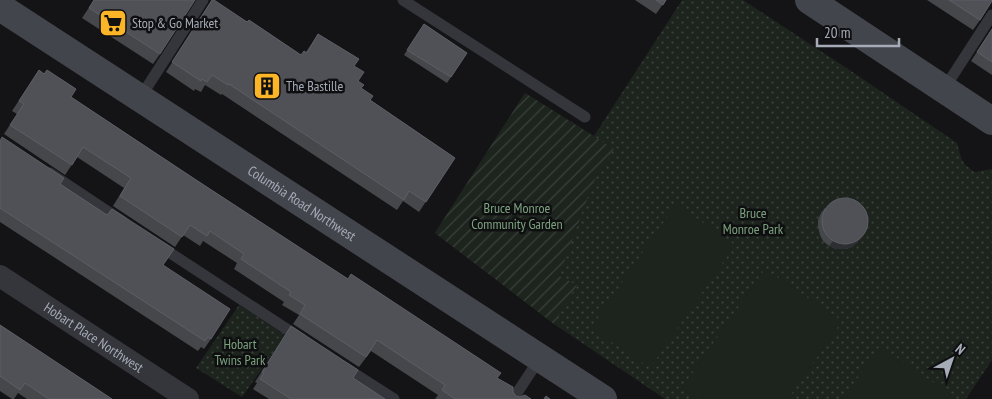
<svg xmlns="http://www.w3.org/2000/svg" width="992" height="399" viewBox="0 0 992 399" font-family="'PT Sans Narrow',sans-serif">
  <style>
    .park { fill: url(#park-dots) }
    .garden { fill: url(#garden-furrows) }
    .pitch { fill: #1c241d }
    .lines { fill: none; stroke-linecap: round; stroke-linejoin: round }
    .lane { stroke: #35363b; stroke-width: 11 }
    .street { stroke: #35363b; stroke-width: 22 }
    .secondary { stroke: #43454c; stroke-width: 28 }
    .wall { fill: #45474b }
    .shaded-wall { fill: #2d2e31 }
    .building { fill: #505157; stroke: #5d5f66 }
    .labels { text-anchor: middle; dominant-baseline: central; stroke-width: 5; stroke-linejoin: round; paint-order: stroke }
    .poi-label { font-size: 14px; fill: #a5abb7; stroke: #0f0f11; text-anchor: start }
    .street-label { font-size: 14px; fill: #a5abb7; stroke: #0f0f11 }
    .park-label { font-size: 14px; fill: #7ba37e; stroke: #0f0f11 }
  </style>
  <defs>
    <pattern id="park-dots" width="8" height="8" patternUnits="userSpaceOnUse" patternTransform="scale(1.25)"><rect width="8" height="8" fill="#1c241d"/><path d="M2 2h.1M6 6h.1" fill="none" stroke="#3a413c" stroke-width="1.8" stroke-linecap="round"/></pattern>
    <pattern id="garden-furrows" width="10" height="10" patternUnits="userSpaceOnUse" patternTransform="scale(1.25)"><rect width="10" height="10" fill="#1c241d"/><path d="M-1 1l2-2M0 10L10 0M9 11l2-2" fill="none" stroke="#3a413c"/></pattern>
  </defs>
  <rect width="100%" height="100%" fill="#141416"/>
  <g class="park">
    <path d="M 682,0 L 743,0 L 851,71 L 957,143 C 962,160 960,162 975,172 L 992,169 L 992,360 L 966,399 L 665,399 L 554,324 L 435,233 L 525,93 L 594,136 Z"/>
    <path d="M 239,305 L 286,335 L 242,397 L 196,368 Z"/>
  </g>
  <path class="garden" d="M 525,93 L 614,149 L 593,183 L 559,276 L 577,285 L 554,324 L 435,233 Z"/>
  <g class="pitch">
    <path d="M 676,204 L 735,245 L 650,368 L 591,328 Z"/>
    <path d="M 765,269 L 842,321 L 788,399 L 698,399 L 682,388 Z"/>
    <path d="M 880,346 L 954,397 L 953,399 L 843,399 Z"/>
  </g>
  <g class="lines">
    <g class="lane">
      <path d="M 403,0 L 585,117"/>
      <path d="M 944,89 L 992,15"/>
      <path d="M 140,98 L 203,0"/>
      <path d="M 50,173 L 122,221"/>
      <path d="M 158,245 L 302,339"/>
      <path d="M 344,367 L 394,399"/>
      <path d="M 513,399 L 540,358"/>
    </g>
    <path class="street" id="s1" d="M 0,276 L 188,399"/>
    <g class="secondary">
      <path d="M 809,0 L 992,121"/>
      <path id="s2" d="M 0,7 L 603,399"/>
    </g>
  </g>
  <g class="wall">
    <path d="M 94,0 L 160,54 L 153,64 L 82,18 Z"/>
    <path d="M 212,0 L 301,55 L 306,52 L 318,34 L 354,66 L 358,81 L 361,88 L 370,100 L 455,158 L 419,212 L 403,201 L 397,210 L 222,94 L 221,95 L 205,85 L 201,92 L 195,89 L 194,91 L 166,72 Z"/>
    <path d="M 635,0 L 666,0 L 656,14 Z"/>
    <path d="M 927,0 L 992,0 L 980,20 L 973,30 Z"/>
    <path d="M 424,24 L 467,53 L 447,83 L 404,55 Z"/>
    <path d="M 992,29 L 992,75 L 971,61 Z"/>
    <path d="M 39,70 L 71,97 L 497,378 L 516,396 L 531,399 L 435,399 L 438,395 L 371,351 L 359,367 L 293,324 L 299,315 L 282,305 L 284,302 L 234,269 L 237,263 L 203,241 L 200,246 L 183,235 L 175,247 L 113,206 L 124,188 L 77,157 L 65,175 L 4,134 L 17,114 L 12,111 Z"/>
    <path d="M 0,140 L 60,184 L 163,265 L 211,339 L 204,349 L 201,347 L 198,351 L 0,222 Z"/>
    <path d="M 825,208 L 858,242 L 852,247 L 845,249 L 836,249 L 829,246 L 823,241 L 820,235 L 818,227 L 818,220 L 821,213 Z"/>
    <path d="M 0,325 L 112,399 L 27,399 L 18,393 L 14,399 L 12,399 L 0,391 Z"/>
    <path d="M 291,326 L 353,378 L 385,399 L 269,399 L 253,389 L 257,383 L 255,382 Z"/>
  </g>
  <path class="shaded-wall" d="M 862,237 L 858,242 L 852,247 L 845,249 L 836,249 L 829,246 L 833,241 Z"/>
  <g class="building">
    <path d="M 94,0 L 195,0 L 160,54 L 89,8 Z"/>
    <path d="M 212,0 L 214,0 L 247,22 L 249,20 L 301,55 L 304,51 L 307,53 L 318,34 L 359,59 L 354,66 L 364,72 L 358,81 L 364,85 L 361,88 L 373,96 L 370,100 L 455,158 L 426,202 L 409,191 L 404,200 L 229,84 L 228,85 L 212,75 L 207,82 L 202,79 L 201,81 L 172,62 Z"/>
    <path d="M 656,0 L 666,0 L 663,5 Z"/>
    <path d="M 949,0 L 992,0 L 992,1 L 980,20 Z"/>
    <path d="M 424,24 L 467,53 L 451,77 L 407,50 Z"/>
    <path d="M 992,29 L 992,62 L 977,52 Z"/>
    <path d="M 39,70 L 44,74 L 47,70 L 76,89 L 71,97 L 196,180 L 348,279 L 351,274 L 501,373 L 497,378 L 513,387 L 513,392 L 516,396 L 520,397 L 525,395 L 531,399 L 455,399 L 442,390 L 445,385 L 377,340 L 366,357 L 300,314 L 305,305 L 289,295 L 291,292 L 241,259 L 244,254 L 210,231 L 207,236 L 190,225 L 182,237 L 120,196 L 131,178 L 83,147 L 72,165 L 10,125 L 24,104 L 19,101 Z"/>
    <path d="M 2,137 L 64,178 L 60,184 L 107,215 L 112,209 L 174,249 L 163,265 L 230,309 L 211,339 L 208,337 L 205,341 L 0,208 L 0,141 Z"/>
    <circle cx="845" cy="221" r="23"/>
    <path d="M 0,325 L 112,399 L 49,399 L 25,383 L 20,390 L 0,376 Z"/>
    <path d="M 291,326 L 358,370 L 353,378 L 385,399 L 291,399 L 260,379 L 264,373 L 262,372 Z"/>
    <path d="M 546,396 L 550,399 L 544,399 Z"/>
  </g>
  <defs>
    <g id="supermarket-square" transform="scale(1.4375)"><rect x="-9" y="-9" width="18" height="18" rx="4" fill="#fcb526" stroke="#0f0f11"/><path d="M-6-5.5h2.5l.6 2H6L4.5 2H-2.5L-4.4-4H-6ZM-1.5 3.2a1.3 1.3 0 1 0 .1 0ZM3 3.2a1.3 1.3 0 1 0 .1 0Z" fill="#111"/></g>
    <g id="building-square" transform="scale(1.4375)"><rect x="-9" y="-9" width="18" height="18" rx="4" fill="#fcb526" stroke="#0f0f11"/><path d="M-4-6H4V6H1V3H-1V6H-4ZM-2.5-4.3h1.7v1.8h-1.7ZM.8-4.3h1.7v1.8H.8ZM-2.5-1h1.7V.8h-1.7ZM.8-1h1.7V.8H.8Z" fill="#111"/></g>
  </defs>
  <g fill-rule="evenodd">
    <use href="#supermarket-square" x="113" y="23"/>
    <use href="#building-square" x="267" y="86"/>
  </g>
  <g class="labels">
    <g class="poi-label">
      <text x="132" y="23">Stop &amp; Go Market</text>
      <text x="286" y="86">The Bastille</text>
    </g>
    <g class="street-label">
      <text stroke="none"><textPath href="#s2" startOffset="360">Columbia Road Northwest</textPath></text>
      <text stroke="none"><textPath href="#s1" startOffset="112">Hobart Place Northwest</textPath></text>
    </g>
    <g class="park-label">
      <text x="517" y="208">Bruce Monroe<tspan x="517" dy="16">Community Garden</tspan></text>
      <text x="753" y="213">Bruce<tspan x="753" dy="16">Monroe Park</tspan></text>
      <text x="240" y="344">Hobart<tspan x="240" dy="16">Twins Park</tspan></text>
    </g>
  </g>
  <g transform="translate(952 359) rotate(40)" stroke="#0f0f11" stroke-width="4" paint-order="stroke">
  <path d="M0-4L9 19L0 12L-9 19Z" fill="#a5abb7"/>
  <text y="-8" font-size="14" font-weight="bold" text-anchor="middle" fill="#a5abb7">N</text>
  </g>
  <path d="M817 38v8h82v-8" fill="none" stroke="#a5abb7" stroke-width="2.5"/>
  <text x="824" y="38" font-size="15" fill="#a5abb7" stroke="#0f0f11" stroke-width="4" paint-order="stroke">20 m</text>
</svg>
